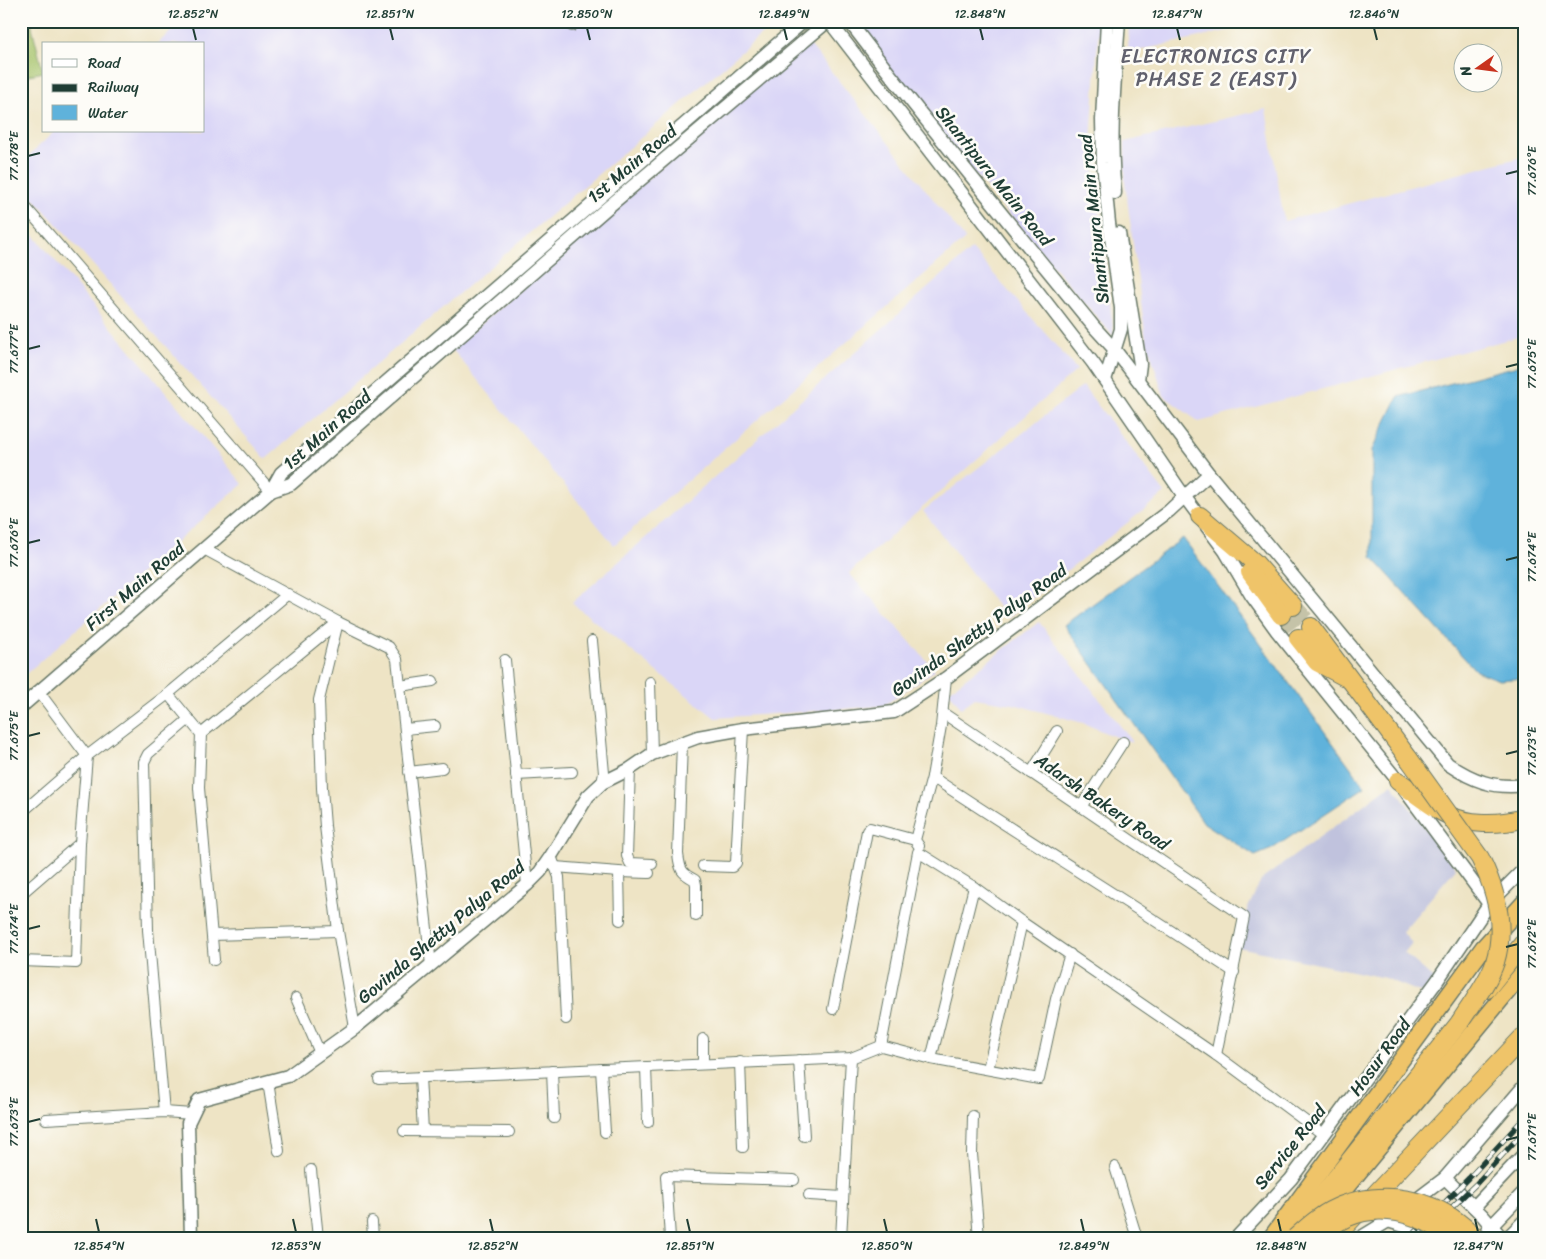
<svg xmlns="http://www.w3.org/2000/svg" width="1546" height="1259" viewBox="0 0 1546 1259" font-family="Sriracha,sans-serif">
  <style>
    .built { fill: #dad6f7 }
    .industrial { fill: #c0c2dd }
    .green { fill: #a5c269; stroke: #62804e }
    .water { fill: #5fb2db; stroke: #3f7888 }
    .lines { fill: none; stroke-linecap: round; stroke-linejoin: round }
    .motorway-tunnel { stroke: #c5c3a8; stroke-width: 18; stroke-dasharray: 18 9; stroke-linecap: butt }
    .minor-casing { stroke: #677767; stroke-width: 12 }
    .tertiary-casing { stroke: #677767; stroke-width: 15 }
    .trunk-casing { stroke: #677767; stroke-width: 19 }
    .motorway-casing { stroke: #677767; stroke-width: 20 }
    .minor { stroke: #fff; stroke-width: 10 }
    .tertiary { stroke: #fff; stroke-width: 12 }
    .trunk { stroke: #efc469; stroke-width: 16 }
    .motorway { stroke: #efc469; stroke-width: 18 }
    .rail-casing { stroke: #1f3d34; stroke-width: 5.5 }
    .rail { stroke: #fdfcf7; stroke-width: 4; stroke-dasharray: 11; stroke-linecap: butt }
    .motorway-bridge-casing { stroke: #677767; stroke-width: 20; stroke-linecap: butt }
    .motorway-bridge { stroke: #efc469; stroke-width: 18 }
    .ticks { fill: none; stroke: #1f3d34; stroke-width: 2 }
    .labels { text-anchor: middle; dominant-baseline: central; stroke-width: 5; stroke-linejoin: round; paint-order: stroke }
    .street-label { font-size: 18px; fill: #1f3d34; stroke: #fdfcf7 }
    .quarter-label { font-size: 20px; letter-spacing: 1px; fill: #61616d; stroke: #fdfcf7 }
    .neatline { fill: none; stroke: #1f3d34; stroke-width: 2 }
    .ticks-label { font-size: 12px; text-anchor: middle; fill: #1f3d34 }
  </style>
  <rect width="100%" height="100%" fill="#fdfcf7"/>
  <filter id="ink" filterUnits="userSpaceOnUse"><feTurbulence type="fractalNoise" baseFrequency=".02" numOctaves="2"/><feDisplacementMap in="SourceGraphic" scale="10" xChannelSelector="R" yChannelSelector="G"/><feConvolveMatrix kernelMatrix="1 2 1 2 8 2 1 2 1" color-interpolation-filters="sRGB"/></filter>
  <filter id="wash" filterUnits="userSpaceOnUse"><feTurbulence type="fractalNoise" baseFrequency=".0096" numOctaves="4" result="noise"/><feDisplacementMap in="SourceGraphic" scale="20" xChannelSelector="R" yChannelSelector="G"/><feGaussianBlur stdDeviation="1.12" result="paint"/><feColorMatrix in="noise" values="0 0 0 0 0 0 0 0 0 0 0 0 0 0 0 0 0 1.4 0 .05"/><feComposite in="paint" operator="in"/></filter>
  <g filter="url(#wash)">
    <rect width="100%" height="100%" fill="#eee4c5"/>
    <g class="built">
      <path d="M 183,21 L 777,21 L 266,459 L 21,184 L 21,163 L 55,131 L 204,131 L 204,44 L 157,44 Z"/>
      <path d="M 844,21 L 1099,21 L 1091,141 L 1114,337 Z"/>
      <path d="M 1129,21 L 1270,21 L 1128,53 Z"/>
      <path d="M 807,41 L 965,239 L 614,545 L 452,349 Z"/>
      <path d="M 1266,109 L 1284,221 L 1525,156 L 1525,335 L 1199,422 L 1164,396 L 1146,340 L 1125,183 L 1125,142 Z"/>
      <path d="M 21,220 L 243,484 L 21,678 Z"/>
      <path d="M 972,249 L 1077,370 L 849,573 L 935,670 L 883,706 L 715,718 L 572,603 Z"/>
      <path d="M 1083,386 L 1165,493 L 1007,618 L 923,511 Z"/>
      <path d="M 1039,622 L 1133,742 L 1118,738 L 1083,723 L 1013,704 L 975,698 L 961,708 L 949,691 Z"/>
    </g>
    <path class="industrial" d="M 1392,784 L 1456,868 L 1402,932 L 1412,943 L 1404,953 L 1437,981 L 1427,995 L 1385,978 L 1238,947 L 1242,921 L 1261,880 Z"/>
    <path class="green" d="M 31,23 L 43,72 L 21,77 L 21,25 Z"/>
    <g class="water">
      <path d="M 1525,364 L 1525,678 L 1499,680 L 1476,671 L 1372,557 L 1372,450 L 1398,397 Z"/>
      <path d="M 1183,538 L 1365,787 L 1272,849 L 1255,856 L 1204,823 L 1064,625 Z"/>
    </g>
  </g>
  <g filter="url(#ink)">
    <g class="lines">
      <g class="motorway-tunnel">
        <path d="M 1293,606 L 1311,627"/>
        <path d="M 1281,615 L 1298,638"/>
      </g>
      <g class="minor-casing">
        <g id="minor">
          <path d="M 572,26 L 572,21"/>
          <path d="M 21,202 L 271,491"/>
          <path d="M 204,549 L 338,622 L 389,647 L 397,659 L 431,965"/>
          <path d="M 338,622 L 319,700 L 322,788 L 325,826 L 338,931 L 355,1028"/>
          <path d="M 592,641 L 604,773 L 602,783"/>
          <path d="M 505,660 L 527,885"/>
          <path d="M 650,682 L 652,754"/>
          <path d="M 400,686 L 433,681"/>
          <path d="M 168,694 L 201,734 L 199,788 L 214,960"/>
          <path d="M 943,713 L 1244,917 L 1216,1055"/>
          <path d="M 405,729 L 435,726"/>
          <path d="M 201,734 L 338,622"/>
          <path d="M 682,743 L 678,854 C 680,870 681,873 695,880 L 696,885 L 696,916"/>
          <path d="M 630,769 L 627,856 L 630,863 L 652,864"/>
          <path d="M 409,772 L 442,768"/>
          <path d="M 1031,773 L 1057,731"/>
          <path d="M 516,775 L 572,772"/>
          <path d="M 932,777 C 1032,843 1134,906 1234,972"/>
          <path d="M 1081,807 L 1123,742"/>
          <path d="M 21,813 L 87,756 L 168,694 L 288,594"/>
          <path d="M 919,846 L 915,840 L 932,777 L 941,726 L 946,678"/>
          <path d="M 551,856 L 559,877 L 566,1019"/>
          <path d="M 703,866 L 732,867 L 736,863 L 743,729"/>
          <path d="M 555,867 L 619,872 L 649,873"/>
          <path d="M 619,872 L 620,920"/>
          <path d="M 21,894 L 80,843"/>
          <path d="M 212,935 L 338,931"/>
          <path d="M 21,961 L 76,963 L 80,843 L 87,756 L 39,692"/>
          <path d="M 296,998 L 320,1053"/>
          <path d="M 833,1009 L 867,831 L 870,828 L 915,840"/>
          <path d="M 703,1039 L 703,1064"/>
          <path d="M 881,1046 L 918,852 L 974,887 L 1022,922 L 1216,1055 L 1324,1135"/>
          <path d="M 931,1059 L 974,887"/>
          <path d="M 799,1060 L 804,1136"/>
          <path d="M 740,1062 L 743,1147"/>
          <path d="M 646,1067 L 648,1122"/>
          <path d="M 601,1069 L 605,1132"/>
          <path d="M 988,1069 L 1022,922"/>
          <path d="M 552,1071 L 554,1118"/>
          <path d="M 420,1077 L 423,1131"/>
          <path d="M 379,1079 L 851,1058 L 881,1046 L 931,1059 L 1039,1079 L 1056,999 L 1070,954"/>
          <path d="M 268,1082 L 279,1151"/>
          <path d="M 164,1112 L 148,930 L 144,762 L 148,754 L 189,719"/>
          <path d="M 973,1116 L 972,1154 L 979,1238"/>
          <path d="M 46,1119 L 164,1112 L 192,1114"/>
          <path d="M 404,1131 L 509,1132"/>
          <path d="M 1115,1167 L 1137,1238"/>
          <path d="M 311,1170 L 318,1238"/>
          <path d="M 809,1195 L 843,1197"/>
          <path d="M 372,1222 L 373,1238"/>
          <path d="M 670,1238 L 666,1176 L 794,1180"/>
          <path d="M 841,1238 L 851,1058"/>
        </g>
      </g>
      <g class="tertiary-casing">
        <g id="tertiary">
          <path d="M 829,21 L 1093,363 L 1184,496 L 1225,551 L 1251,595 L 1277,631 L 1398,781 L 1489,904"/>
          <path d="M 849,21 C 928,126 1012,226 1094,327 L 1115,350 L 1209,474 L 1448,764 C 1473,781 1494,789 1525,785"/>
          <path d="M 1115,193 C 1109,136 1115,79 1119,21"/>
          <path d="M 1119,233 L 1140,364 L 1138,380"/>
          <path d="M 1105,380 L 1121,329 L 1121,308 L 1109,223 L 1103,163 L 1102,120 L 1107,21"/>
          <path d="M 271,491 L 291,484 L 607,208 L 828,21"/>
          <path d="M 21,707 L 271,491 L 281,473 L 804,21"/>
          <path d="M 1445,1178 L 1482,1215 L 1502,1238"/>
          <path d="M 1474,1207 L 1525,1153"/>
          <path d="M 1388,1221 L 1414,1229 L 1432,1238"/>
          <path d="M 191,1238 L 188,1123 L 199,1100 L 288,1076 L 355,1028 L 527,885 L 540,872 L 551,856 L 588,796 L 602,783 L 630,769 L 652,754 L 698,737 L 743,729 L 894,712 L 946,678 L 1169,511 L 1209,474"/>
          <path d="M 1236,1238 L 1291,1179 L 1437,981 L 1489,904 L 1525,868"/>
          <path d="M 1360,1238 L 1388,1221 L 1445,1178 L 1525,1085"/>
          <path d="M 1480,1238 L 1525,1191"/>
          <path d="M 1507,1238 L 1525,1220"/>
        </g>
      </g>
      <g class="trunk-casing">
        <g id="trunk">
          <path d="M 1325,1215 L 1338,1197 L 1525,970"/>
          <path d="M 1271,1238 L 1483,948 L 1525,902"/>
        </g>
      </g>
      <g class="motorway-casing">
        <g id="motorway">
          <path d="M 1200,516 L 1254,562 L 1293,606"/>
          <path d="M 1250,572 L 1281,615"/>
          <path d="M 1311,627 L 1409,759"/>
          <path d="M 1298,638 L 1317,662 L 1347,678"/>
          <path d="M 1398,781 C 1413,792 1428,804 1444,813 C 1467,826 1500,825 1525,818"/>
          <path d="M 1487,989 L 1525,941"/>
          <path d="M 1289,1237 L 1469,1011"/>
          <path d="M 1334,1238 L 1525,1035"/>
        </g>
      </g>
      <use href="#minor" class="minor"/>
      <use href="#tertiary" class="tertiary"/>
      <use href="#trunk" class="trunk"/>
      <use href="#motorway" class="motorway"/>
      <g class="rail-casing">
        <g id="rail">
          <path d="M 1421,1237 L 1476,1184 L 1525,1130"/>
          <path d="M 1410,1238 L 1469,1178 L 1525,1117"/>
        </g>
      </g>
      <use href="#rail" class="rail"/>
      <g class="motorway-bridge-casing">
        <g id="motorway-bridge">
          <path d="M 1409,759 L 1480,858 C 1496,890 1506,927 1495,962 C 1488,983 1472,1003 1460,1022"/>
          <path d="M 1295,1238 C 1303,1231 1310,1224 1319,1218 C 1349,1196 1394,1192 1429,1206 C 1446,1212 1463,1225 1476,1238"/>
          <path d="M 1317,1238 C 1360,1197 1408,1206 1453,1238"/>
        </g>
      </g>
      <use href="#motorway-bridge" class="motorway-bridge"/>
    </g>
  </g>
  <path class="ticks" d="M 193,28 L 196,40M 390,28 L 393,40M 587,28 L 590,40M 784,28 L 787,40M 980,28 L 983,40M 1177,28 L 1180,40M 1374,28 L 1377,40M 28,156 L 40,153M 1506,174 L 1518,171M 28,349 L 40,346M 1506,367 L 1518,364M 28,543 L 40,540M 1506,560 L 1518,557M 28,736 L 40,733M 1506,754 L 1518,751M 28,929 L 40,926M 1506,947 L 1518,944M 28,1122 L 40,1119M 1506,1140 L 1518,1137M 96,1219 L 99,1232M 293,1219 L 296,1232M 490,1219 L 493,1232M 687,1219 L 690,1232M 884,1219 L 887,1232M 1081,1219 L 1084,1232M 1278,1219 L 1281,1232M 1475,1219 L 1478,1232"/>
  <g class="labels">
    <g class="street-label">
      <text transform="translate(632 164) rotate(-40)">1st Main Road</text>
      <text transform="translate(994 176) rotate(51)">Shantipura Main Road</text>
      <text transform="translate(1094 219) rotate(-96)">Shantipura Main road</text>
      <text transform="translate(327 430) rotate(-41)">1st Main Road</text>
      <text transform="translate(135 586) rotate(-41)">First Main Road</text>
      <text transform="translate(979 630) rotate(-36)">Govinda Shetty Palya Road</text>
      <text transform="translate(1102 802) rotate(34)">Adarsh Bakery Road</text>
      <text transform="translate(441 932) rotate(-40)">Govinda Shetty Palya Road</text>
      <text transform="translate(1380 1057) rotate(-54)">Hosur Road</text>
      <text transform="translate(1290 1147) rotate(-51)">Service Road</text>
    </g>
    <g class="quarter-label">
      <text x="1216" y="56">ELECTRONICS CITY<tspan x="1216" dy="23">PHASE 2 (EAST)</tspan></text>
    </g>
  </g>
  <rect width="1546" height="1259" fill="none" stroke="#fdfcf7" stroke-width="55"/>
  <rect x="42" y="42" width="162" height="90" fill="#fdfcf7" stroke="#a4b0a9"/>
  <rect x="52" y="59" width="25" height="8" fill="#ffffff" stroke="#a4b0a9"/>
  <text x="88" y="68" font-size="15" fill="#1f3d34">Road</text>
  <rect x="52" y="84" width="25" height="8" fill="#1f3d34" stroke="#a4b0a9"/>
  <text x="88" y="92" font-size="15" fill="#1f3d34">Railway</text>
  <rect x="52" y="105" width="25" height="15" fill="#5fb2db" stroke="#a4b0a9"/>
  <text x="88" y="118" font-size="15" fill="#1f3d34">Water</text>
  <g transform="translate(1478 68) rotate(256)"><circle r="24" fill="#fdfcf7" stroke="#a4b0a9"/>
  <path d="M0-4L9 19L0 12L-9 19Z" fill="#c8321e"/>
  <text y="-8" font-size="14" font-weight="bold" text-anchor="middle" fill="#1f3d34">N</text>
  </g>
  <rect x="28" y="28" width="1490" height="1204" class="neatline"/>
  <g class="ticks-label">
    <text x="193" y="18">12.852°N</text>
    <text x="390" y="18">12.851°N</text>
    <text x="587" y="18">12.850°N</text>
    <text x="784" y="18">12.849°N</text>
    <text x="980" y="18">12.848°N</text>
    <text x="1177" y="18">12.847°N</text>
    <text x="1374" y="18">12.846°N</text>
    <text transform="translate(14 156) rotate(-90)" y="4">77.678°E</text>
    <text transform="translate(1532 171) rotate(-90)" y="4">77.676°E</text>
    <text transform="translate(14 349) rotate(-90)" y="4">77.677°E</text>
    <text transform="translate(1532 364) rotate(-90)" y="4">77.675°E</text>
    <text transform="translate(14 543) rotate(-90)" y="4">77.676°E</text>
    <text transform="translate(1532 557) rotate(-90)" y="4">77.674°E</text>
    <text transform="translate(14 736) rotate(-90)" y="4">77.675°E</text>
    <text transform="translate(1532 751) rotate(-90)" y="4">77.673°E</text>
    <text transform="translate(14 929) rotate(-90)" y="4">77.674°E</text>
    <text transform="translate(1532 944) rotate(-90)" y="4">77.672°E</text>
    <text transform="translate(14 1122) rotate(-90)" y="4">77.673°E</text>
    <text transform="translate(1532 1137) rotate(-90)" y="4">77.671°E</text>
    <text x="99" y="1250">12.854°N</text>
    <text x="296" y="1250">12.853°N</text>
    <text x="493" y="1250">12.852°N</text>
    <text x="690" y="1250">12.851°N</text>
    <text x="887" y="1250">12.850°N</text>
    <text x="1084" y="1250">12.849°N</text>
    <text x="1281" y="1250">12.848°N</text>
    <text x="1478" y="1250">12.847°N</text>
  </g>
</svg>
